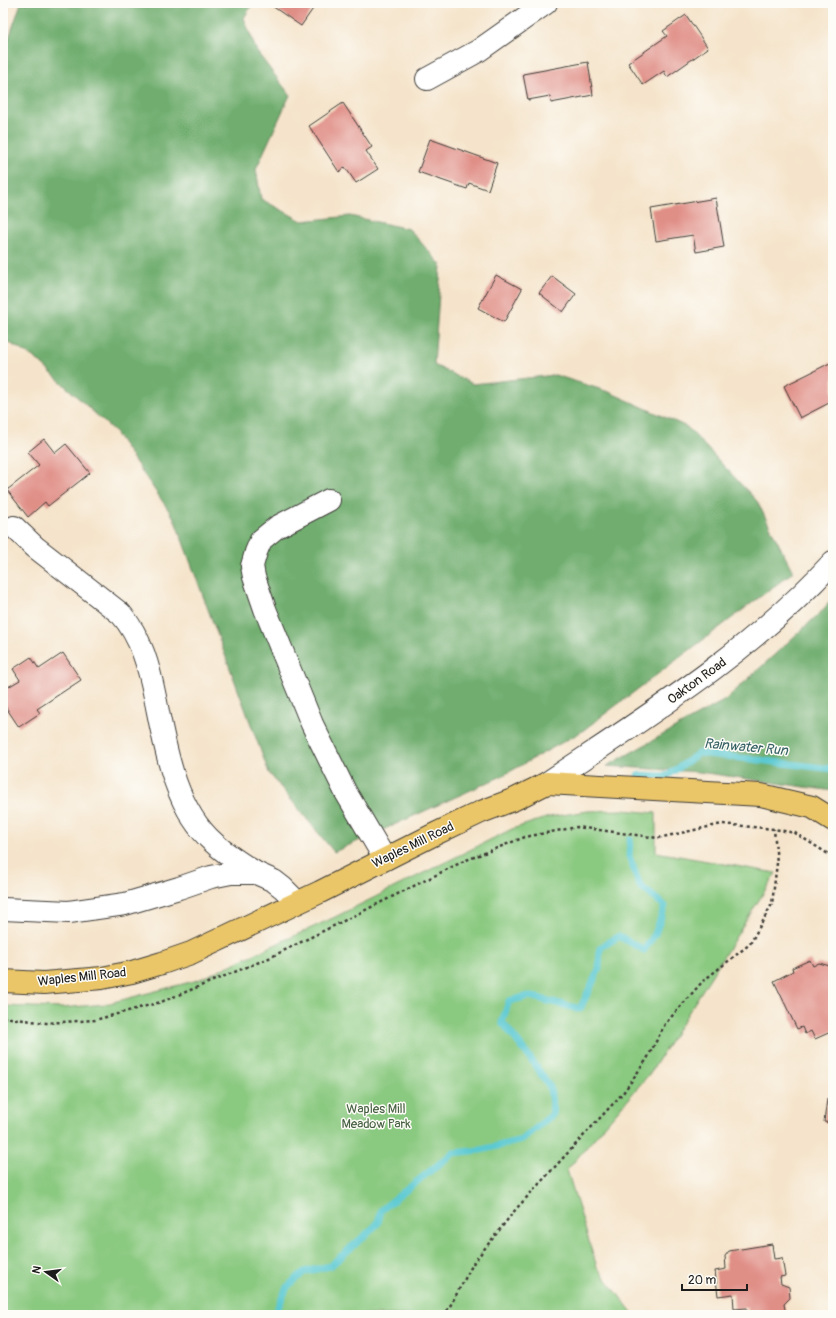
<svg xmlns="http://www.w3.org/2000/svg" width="836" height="1318" viewBox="0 0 836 1318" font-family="Pangolin,sans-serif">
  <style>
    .green { fill: #8ac980; stroke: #53724e }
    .forest { fill: #6fad6e; stroke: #466445 }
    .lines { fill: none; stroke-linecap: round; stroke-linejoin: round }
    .stream { stroke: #5cc9d2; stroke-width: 7 }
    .building { fill: #e08f87 }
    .minor-casing { stroke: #3d3a36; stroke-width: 24 }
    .major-casing { stroke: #3d3a36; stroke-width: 24 }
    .path { stroke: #3d3a36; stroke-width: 2.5; stroke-dasharray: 3 3; stroke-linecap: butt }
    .minor { stroke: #fff; stroke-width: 22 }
    .major { stroke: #ebc669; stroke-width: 22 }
    .labels { text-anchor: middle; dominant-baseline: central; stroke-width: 3; stroke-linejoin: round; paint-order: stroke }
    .street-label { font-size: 13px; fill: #1c1c1c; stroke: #fdfcf7 }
    .park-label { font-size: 13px; fill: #486144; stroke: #fdfcf7 }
    .water-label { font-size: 14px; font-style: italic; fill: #366165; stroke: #fdfcf7 }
  </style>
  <rect width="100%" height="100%" fill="#fdfcf7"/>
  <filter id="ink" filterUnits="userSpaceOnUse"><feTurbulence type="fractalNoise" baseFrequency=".025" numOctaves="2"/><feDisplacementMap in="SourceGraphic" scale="8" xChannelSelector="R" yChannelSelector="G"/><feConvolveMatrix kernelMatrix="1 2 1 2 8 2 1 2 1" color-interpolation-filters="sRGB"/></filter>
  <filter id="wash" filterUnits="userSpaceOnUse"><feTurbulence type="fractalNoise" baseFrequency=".012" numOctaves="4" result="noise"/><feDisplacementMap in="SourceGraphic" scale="16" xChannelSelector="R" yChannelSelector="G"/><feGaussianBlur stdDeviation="0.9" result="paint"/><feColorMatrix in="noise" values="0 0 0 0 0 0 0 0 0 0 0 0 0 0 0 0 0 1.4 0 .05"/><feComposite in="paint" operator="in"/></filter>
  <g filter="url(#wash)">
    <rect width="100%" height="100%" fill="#f5e4cb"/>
    <path class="green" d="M 623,810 L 656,813 L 656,852 L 776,873 L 651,1072 L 567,1170 L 597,1267 L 634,1315 L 3,1315 L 3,1006 L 61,1008 L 106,1004 L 198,980 L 333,918 L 512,829 L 549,817 L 588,811 Z"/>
    <g class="forest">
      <path d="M 21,3 L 253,3 L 244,18 L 257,52 L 290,95 L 256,169 L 261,199 L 302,221 L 350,216 L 409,229 L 441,265 L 434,365 L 473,384 L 555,375 L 609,392 L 687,427 L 757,501 L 793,572 L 581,732 L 502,776 L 334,852 L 269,773 L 174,518 L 114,431 L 35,358 L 3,339 L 3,55 Z"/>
      <path d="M 833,598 L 833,791 L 699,772 L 607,766 L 725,700 L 821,612 Z"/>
    </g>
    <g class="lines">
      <g class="stream">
        <path d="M 638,775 L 667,776 L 699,753 L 833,769"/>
        <path d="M 272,1315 L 275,1314 L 287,1287 L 304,1272 L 330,1266 L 369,1232 L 378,1223 L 381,1210 L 453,1153 L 481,1150 L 522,1140 L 553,1114 L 550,1087 L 528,1055 L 502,1022 L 509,1001 L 529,996 L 580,1009 L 599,969 L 600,948 L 619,936 L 644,950 L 655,934 L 665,906 L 640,886 L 629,856 L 630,840"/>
      </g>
    </g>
    <g id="blocks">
      <g class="building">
        <path d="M 274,3 L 317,3 L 301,26 L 272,6 Z"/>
        <path d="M 686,15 L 708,48 L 667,77 L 664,71 L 643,85 L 628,63 L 667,36 L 663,31 Z"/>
        <path d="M 588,62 L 593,95 L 551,103 L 550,96 L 528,100 L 523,74 Z"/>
        <path d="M 343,103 L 372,147 L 366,151 L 378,169 L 356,183 L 345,167 L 339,172 L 309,126 Z"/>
        <path d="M 430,139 L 497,163 L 488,190 L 469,183 L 467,189 L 418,172 Z"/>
        <path d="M 716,198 L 724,247 L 696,252 L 693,235 L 656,241 L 651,209 Z"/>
        <path d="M 496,275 L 522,289 L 504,322 L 478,308 Z"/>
        <path d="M 552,276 L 576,294 L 563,312 L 539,293 Z"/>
        <path d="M 830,363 L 833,370 L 833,401 L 800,418 L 784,386 Z"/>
        <path d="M 44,439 L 55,453 L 66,444 L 90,473 L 48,506 L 45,502 L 28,517 L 7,490 L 39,465 L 28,452 Z"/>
        <path d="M 63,653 L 81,680 L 37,709 L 40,713 L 19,727 L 3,703 L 3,690 L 20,680 L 13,669 L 31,657 L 39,669 Z"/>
        <path d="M 810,960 L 813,966 L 819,963 L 830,966 L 833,972 L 833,1031 L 815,1039 L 811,1031 L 805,1034 L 802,1027 L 797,1029 L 774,981 L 793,971 L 792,968 Z"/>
        <path d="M 827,1099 L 833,1100 L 833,1123 L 824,1122 Z"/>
        <path d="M 772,1244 L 774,1259 L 782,1258 L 785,1276 L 780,1277 L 781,1284 L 789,1287 L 790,1298 L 784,1304 L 786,1315 L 748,1315 L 747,1308 L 734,1309 L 733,1294 L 718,1296 L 715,1271 L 726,1269 L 725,1256 L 729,1251 Z"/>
      </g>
    </g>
  </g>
  <g filter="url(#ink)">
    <use href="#blocks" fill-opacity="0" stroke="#3d3a36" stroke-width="1"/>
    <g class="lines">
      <g class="minor-casing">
        <g id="minor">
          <path d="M 427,79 L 478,51 L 546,3"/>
          <path d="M 329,500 L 277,527 L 261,540 L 256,552 L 252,566 L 254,577 L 265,609 L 312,724 L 345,791 L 385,859"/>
          <path d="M 14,527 L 35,547 L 121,614 C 141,637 149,667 155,697 C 165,746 174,808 214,843 C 227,855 242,864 256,873"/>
          <path d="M 547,783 C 647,716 751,652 833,562"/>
          <path d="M 3,909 L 69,912 L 125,904 L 179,888 L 211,877 L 231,873 L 256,873 L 274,881 L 283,888 L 297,902"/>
        </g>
      </g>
      <g class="major-casing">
        <path id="major" d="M 3,981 L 44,983 L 102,978 L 132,972 L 162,963 L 191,953 L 320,892 L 433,835 L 481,812 L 515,799 L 547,783 L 761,795 L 812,807 L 833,820"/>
      </g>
      <g class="path">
        <path d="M 3,1017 L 46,1023 L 95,1020 L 161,1002 L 269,958 L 464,861 L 525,837 L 577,827 L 658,838 L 722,824 L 774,829 L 795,833 L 833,857"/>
        <path d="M 442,1315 L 449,1308 L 474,1262 L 516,1209 L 623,1093 L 647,1059 L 665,1024 L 703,981 L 750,944 L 772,904 L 777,863 L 774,829"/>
      </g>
      <use href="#minor" class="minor"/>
      <use href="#major" class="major"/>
    </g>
  </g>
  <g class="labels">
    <g class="street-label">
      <text transform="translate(697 681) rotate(-36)">Oakton Road</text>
      <text transform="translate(413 845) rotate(-26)">Waples Mill Road</text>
      <text transform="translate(82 977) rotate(-6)">Waples Mill Road</text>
    </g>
    <g class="park-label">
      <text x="376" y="1109">Waples Mill<tspan x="376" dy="15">Meadow Park</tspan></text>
    </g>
    <g class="water-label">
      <text transform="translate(746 747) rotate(5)">Rainwater Run</text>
    </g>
  </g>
  <rect width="836" height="1318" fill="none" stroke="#fdfcf7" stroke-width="16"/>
  <g transform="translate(46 1272) rotate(284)" stroke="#fdfcf7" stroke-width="3" paint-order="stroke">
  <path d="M0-3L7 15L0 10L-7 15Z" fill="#1c1c1c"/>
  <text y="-6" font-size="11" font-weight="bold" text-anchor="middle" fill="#1c1c1c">N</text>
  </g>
  <path d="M682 1284v6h65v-6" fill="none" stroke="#1c1c1c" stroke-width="2"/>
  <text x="688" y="1284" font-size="12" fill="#1c1c1c" stroke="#fdfcf7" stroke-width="3" paint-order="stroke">20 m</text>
</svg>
